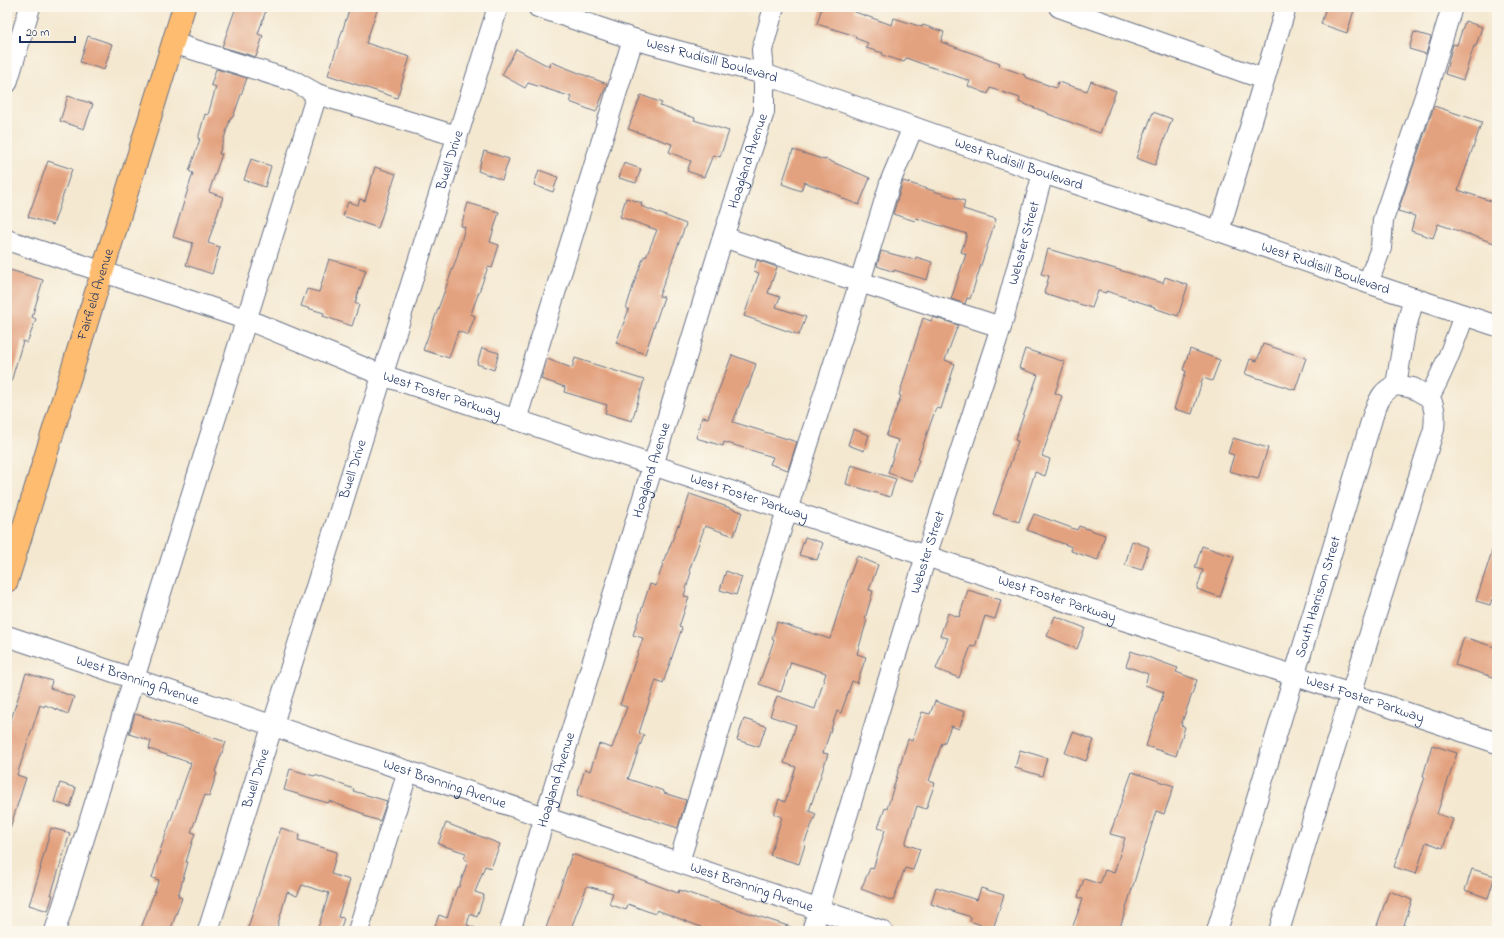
<svg xmlns="http://www.w3.org/2000/svg" width="1504" height="938" viewBox="0 0 1504 938" font-family="'Indie Flower',sans-serif">
  <style>
    .building { fill: #e3a27f }
    .lines { fill: none; stroke-linecap: round; stroke-linejoin: round }
    .minor-casing { stroke: #677086; stroke-width: 22 }
    .major-casing { stroke: #677086; stroke-width: 24 }
    .minor { stroke: #fff; stroke-width: 20 }
    .major { stroke: #fdbc6f; stroke-width: 22 }
    .labels { text-anchor: middle; dominant-baseline: central; stroke-width: 4; stroke-linejoin: round; paint-order: stroke }
    .street-label { font-size: 14px; fill: #1b2f5e; stroke: #fbf7ec }
  </style>
  <rect width="100%" height="100%" fill="#fbf7ec"/>
  <filter id="ink" filterUnits="userSpaceOnUse"><feTurbulence type="fractalNoise" baseFrequency=".025" numOctaves="2"/><feDisplacementMap in="SourceGraphic" scale="8" xChannelSelector="R" yChannelSelector="G"/><feConvolveMatrix kernelMatrix="1 2 1 2 8 2 1 2 1" color-interpolation-filters="sRGB"/></filter>
  <filter id="wash" filterUnits="userSpaceOnUse"><feTurbulence type="fractalNoise" baseFrequency=".012" numOctaves="4" result="noise"/><feDisplacementMap in="SourceGraphic" scale="16" xChannelSelector="R" yChannelSelector="G"/><feGaussianBlur stdDeviation="0.9" result="paint"/><feColorMatrix in="noise" values="0 0 0 0 0 0 0 0 0 0 0 0 0 0 0 0 0 1.4 0 .05"/><feComposite in="paint" operator="in"/></filter>
  <g filter="url(#wash)">
    <rect width="100%" height="100%" fill="#f4e8d0"/>
    <g id="blocks">
      <g class="building">
        <path d="M 236,7 L 267,7 L 258,34 L 263,36 L 256,57 L 222,47 Z"/>
        <path d="M 350,7 L 378,7 L 366,43 L 410,57 L 397,98 L 328,75 Z"/>
        <path d="M 822,7 L 853,7 L 852,11 L 892,25 L 894,18 L 922,27 L 923,25 L 944,32 L 941,42 L 1000,63 L 999,66 L 1025,75 L 1025,77 L 1056,88 L 1058,82 L 1087,91 L 1091,81 L 1116,91 L 1100,133 L 1048,114 L 1048,113 L 1019,102 L 1020,98 L 990,88 L 988,94 L 968,86 L 970,81 L 906,58 L 904,62 L 882,55 L 883,53 L 866,48 L 868,43 L 855,38 L 856,36 L 817,24 Z"/>
        <path d="M 1326,7 L 1355,7 L 1347,33 L 1321,24 Z"/>
        <path d="M 1465,21 L 1482,27 L 1476,46 L 1474,46 L 1463,80 L 1445,74 L 1453,44 L 1457,45 Z"/>
        <path d="M 1414,32 L 1431,37 L 1426,54 L 1409,49 Z"/>
        <path d="M 88,36 L 112,44 L 104,70 L 80,62 Z"/>
        <path d="M 516,49 L 550,67 L 551,62 L 607,84 L 596,112 L 570,102 L 572,97 L 528,83 L 525,88 L 502,75 Z"/>
        <path d="M 216,69 L 247,78 L 233,117 L 231,117 L 219,154 L 222,154 L 209,192 L 223,197 L 208,243 L 220,247 L 212,274 L 186,265 L 193,243 L 173,237 L 193,173 L 189,171 L 200,139 L 198,139 L 205,114 L 208,115 L 216,87 L 211,85 Z"/>
        <path d="M 641,95 L 662,103 L 660,106 L 695,118 L 694,120 L 729,131 L 720,157 L 713,155 L 704,177 L 687,171 L 691,161 L 669,152 L 672,144 L 628,129 Z"/>
        <path d="M 68,96 L 93,104 L 84,129 L 60,121 Z"/>
        <path d="M 1434,106 L 1482,122 L 1458,190 L 1497,203 L 1497,244 L 1438,224 L 1433,238 L 1411,231 L 1415,216 L 1398,211 Z"/>
        <path d="M 1153,112 L 1172,119 L 1155,165 L 1136,158 Z"/>
        <path d="M 793,150 L 825,160 L 825,159 L 870,178 L 859,205 L 841,198 L 841,196 L 804,182 L 801,191 L 782,184 Z"/>
        <path d="M 484,151 L 509,159 L 502,180 L 478,171 Z"/>
        <path d="M 251,159 L 271,166 L 265,187 L 244,180 Z"/>
        <path d="M 48,161 L 72,169 L 53,225 L 28,217 Z"/>
        <path d="M 624,163 L 641,169 L 636,183 L 619,178 Z"/>
        <path d="M 375,167 L 396,174 L 378,228 L 343,216 L 348,202 L 358,205 L 360,199 L 365,201 Z"/>
        <path d="M 539,170 L 558,177 L 553,192 L 534,185 Z"/>
        <path d="M 903,181 L 965,201 L 963,209 L 996,219 L 970,299 L 967,298 L 965,304 L 951,299 L 966,254 L 961,252 L 967,234 L 916,218 L 915,221 L 893,214 Z"/>
        <path d="M 626,198 L 642,203 L 641,206 L 686,224 L 659,296 L 664,297 L 645,354 L 616,343 L 629,309 L 626,309 L 634,283 L 644,256 L 646,257 L 657,230 L 620,217 Z"/>
        <path d="M 468,203 L 499,212 L 490,242 L 499,245 L 492,268 L 488,267 L 471,314 L 475,316 L 468,335 L 458,331 L 449,358 L 423,350 L 457,257 L 465,227 L 461,226 Z"/>
        <path d="M 1048,249 L 1163,283 L 1165,277 L 1188,285 L 1178,316 L 1154,308 L 1155,307 L 1106,291 L 1106,293 L 1098,291 L 1092,308 L 1044,293 L 1049,276 L 1041,274 Z"/>
        <path d="M 881,251 L 915,260 L 916,257 L 932,262 L 927,280 L 894,270 L 894,272 L 877,266 Z"/>
        <path d="M 329,259 L 366,270 L 355,303 L 359,305 L 352,326 L 323,316 L 324,313 L 301,306 L 307,289 L 319,292 Z"/>
        <path d="M 757,260 L 777,267 L 768,293 L 780,297 L 776,307 L 806,317 L 799,335 L 744,316 L 759,273 L 754,271 Z"/>
        <path d="M 7,269 L 43,280 L 32,317 L 36,319 L 27,343 L 23,341 L 11,382 L 7,381 Z"/>
        <path d="M 933,317 L 958,325 L 945,360 L 955,364 L 941,409 L 936,408 L 918,459 L 919,459 L 912,481 L 888,473 L 898,440 L 886,436 L 901,396 L 899,395 L 923,318 L 931,321 Z"/>
        <path d="M 1263,344 L 1306,358 L 1295,390 L 1245,374 L 1250,359 L 1257,361 Z"/>
        <path d="M 482,348 L 499,353 L 494,370 L 477,364 Z"/>
        <path d="M 1025,349 L 1065,362 L 1055,393 L 1062,396 L 1042,456 L 1050,459 L 1045,476 L 1035,472 L 1019,522 L 993,514 L 1018,441 L 1015,440 L 1023,417 L 1038,375 L 1019,368 Z"/>
        <path d="M 1190,349 L 1220,360 L 1212,381 L 1203,378 L 1192,414 L 1174,409 L 1186,371 L 1183,370 Z"/>
        <path d="M 732,355 L 756,364 L 748,388 L 746,388 L 733,422 L 797,442 L 788,470 L 770,464 L 773,457 L 724,442 L 723,446 L 696,438 L 702,417 L 708,418 Z"/>
        <path d="M 575,358 L 644,380 L 632,421 L 605,413 L 607,405 L 564,392 L 565,387 L 541,379 L 547,359 L 572,368 Z"/>
        <path d="M 853,429 L 869,435 L 864,451 L 848,445 Z"/>
        <path d="M 1233,438 L 1268,448 L 1258,479 L 1229,471 L 1234,455 L 1228,453 Z"/>
        <path d="M 851,465 L 896,479 L 890,497 L 846,484 Z"/>
        <path d="M 690,494 L 742,512 L 734,536 L 705,526 L 689,571 L 691,572 L 684,596 L 689,597 L 679,627 L 682,628 L 663,683 L 656,680 L 639,733 L 644,735 L 628,779 L 664,791 L 664,793 L 686,800 L 678,828 L 577,795 L 585,769 L 590,771 L 599,744 L 612,748 L 627,707 L 620,705 L 643,638 L 633,635 L 650,584 L 656,586 L 666,554 L 667,554 L 678,525 L 679,526 Z"/>
        <path d="M 1034,514 L 1077,530 L 1079,526 L 1105,535 L 1098,560 L 1071,551 L 1072,547 L 1027,530 Z"/>
        <path d="M 805,537 L 823,543 L 817,560 L 799,555 Z"/>
        <path d="M 1132,541 L 1149,547 L 1142,570 L 1125,565 Z"/>
        <path d="M 1494,545 L 1497,545 L 1497,601 L 1492,599 L 1490,605 L 1476,601 Z"/>
        <path d="M 1202,546 L 1234,557 L 1220,597 L 1197,589 L 1203,570 L 1195,568 Z"/>
        <path d="M 857,556 L 878,565 L 869,590 L 873,591 L 865,619 L 867,620 L 857,654 L 866,657 L 857,683 L 852,681 L 841,713 L 837,711 L 823,753 L 828,754 L 809,811 L 816,814 L 804,844 L 805,845 L 799,864 L 770,855 L 782,817 L 774,814 L 779,799 L 785,802 L 796,767 L 784,763 L 796,725 L 770,716 L 777,696 L 815,709 L 826,673 L 791,662 L 781,692 L 759,684 L 774,640 L 772,639 L 777,622 L 830,639 L 847,583 Z"/>
        <path d="M 726,571 L 742,577 L 736,595 L 720,590 Z"/>
        <path d="M 968,590 L 1001,600 L 995,619 L 985,616 L 975,647 L 971,646 L 959,678 L 936,669 L 948,638 L 940,636 L 948,613 L 959,617 Z"/>
        <path d="M 1055,616 L 1085,628 L 1077,649 L 1047,636 Z"/>
        <path d="M 1464,637 L 1497,648 L 1497,665 L 1493,677 L 1455,665 Z"/>
        <path d="M 1131,651 L 1178,668 L 1176,672 L 1197,680 L 1181,725 L 1185,727 L 1176,756 L 1146,746 L 1164,692 L 1145,685 L 1148,674 L 1126,666 Z"/>
        <path d="M 26,673 L 52,681 L 50,688 L 74,697 L 68,714 L 45,705 L 44,707 L 40,705 L 17,775 L 26,778 L 10,828 L 7,827 L 7,732 Z"/>
        <path d="M 935,701 L 965,712 L 959,729 L 951,726 L 944,744 L 942,743 L 929,781 L 935,783 L 926,809 L 917,806 L 905,844 L 920,849 L 913,870 L 905,868 L 893,901 L 861,889 L 870,868 L 873,869 L 885,830 L 878,828 L 885,808 L 887,809 L 908,739 L 912,741 L 922,712 L 930,714 Z"/>
        <path d="M 135,714 L 187,729 L 226,742 L 215,772 L 217,773 L 209,797 L 205,795 L 191,832 L 195,833 L 186,862 L 188,862 L 178,896 L 182,898 L 170,931 L 140,931 L 159,880 L 152,878 L 161,848 L 191,763 L 149,749 L 151,741 L 129,734 Z"/>
        <path d="M 744,719 L 766,726 L 759,747 L 737,740 Z"/>
        <path d="M 1073,732 L 1094,740 L 1086,761 L 1065,753 Z"/>
        <path d="M 1432,745 L 1457,753 L 1437,814 L 1453,819 L 1443,848 L 1426,842 L 1416,874 L 1394,867 L 1425,777 L 1423,776 Z"/>
        <path d="M 1020,750 L 1047,758 L 1042,776 L 1015,768 Z"/>
        <path d="M 290,769 L 314,776 L 315,775 L 354,789 L 353,791 L 387,801 L 380,821 L 364,816 L 364,814 L 329,801 L 328,803 L 284,790 Z"/>
        <path d="M 1132,772 L 1174,786 L 1164,814 L 1156,811 L 1119,931 L 1071,931 L 1083,899 L 1078,897 L 1084,879 L 1100,884 L 1105,870 L 1114,873 L 1125,838 L 1110,834 Z"/>
        <path d="M 60,783 L 76,788 L 70,807 L 54,802 Z"/>
        <path d="M 446,823 L 500,844 L 491,868 L 485,866 L 475,892 L 484,895 L 477,917 L 470,914 L 467,925 L 478,929 L 478,931 L 433,931 L 439,915 L 447,918 L 457,887 L 459,887 L 468,861 L 464,859 L 466,853 L 438,844 Z"/>
        <path d="M 51,828 L 70,833 L 51,895 L 53,895 L 48,911 L 29,905 L 41,868 L 40,868 Z"/>
        <path d="M 281,828 L 300,834 L 298,840 L 337,852 L 331,874 L 350,880 L 338,917 L 344,918 L 340,931 L 317,931 L 329,893 L 302,885 L 297,896 L 287,892 L 276,931 L 247,931 L 262,883 Z"/>
        <path d="M 572,854 L 678,893 L 679,890 L 794,928 L 793,931 L 700,931 L 701,927 L 657,910 L 655,914 L 628,904 L 626,910 L 609,904 L 613,893 L 587,886 L 570,931 L 545,931 Z"/>
        <path d="M 1472,869 L 1495,876 L 1488,898 L 1465,890 Z"/>
        <path d="M 936,887 L 977,900 L 981,888 L 1004,895 L 993,929 L 970,921 L 971,917 L 931,904 Z"/>
        <path d="M 1389,891 L 1412,900 L 1402,931 L 1375,931 Z"/>
      </g>
    </g>
  </g>
  <g filter="url(#ink)">
    <use href="#blocks" fill-opacity="0" stroke="#677086" stroke-width="1"/>
    <g class="lines">
      <g class="minor-casing">
        <g id="minor">
          <path id="s1" d="M 538,7 L 633,39 L 764,74 L 1043,173 L 1219,231 L 1368,283 L 1497,326"/>
          <path d="M 1059,7 L 1264,79"/>
          <path d="M 173,43 L 296,82 L 317,94 L 457,136"/>
          <path d="M 7,83 L 30,7"/>
          <path d="M 1219,231 L 1286,7"/>
          <path d="M 723,237 L 860,282 L 1001,327"/>
          <path id="s2" d="M 7,240 L 248,320 L 382,375 L 926,556 L 1351,694 L 1497,743"/>
          <path d="M 1368,283 L 1381,248 L 1383,220 L 1426,93 L 1452,7"/>
          <path d="M 1396,385 L 1413,388 L 1429,397"/>
          <path d="M 516,420 L 633,39"/>
          <path id="s3" d="M 7,636 L 882,931"/>
          <path d="M 679,862 L 787,510 L 858,288 L 891,180 L 913,127"/>
          <path d="M 55,931 L 317,94"/>
          <path id="s4" d="M 208,931 L 498,7"/>
          <path d="M 358,931 L 408,771"/>
          <path id="s5" d="M 510,931 L 723,237 L 764,112 L 764,74 L 762,50 L 774,7"/>
          <path id="s6" d="M 812,931 L 926,556 L 1001,327 L 1043,173"/>
          <path id="s7" d="M 1217,931 L 1374,412 C 1380,398 1382,391 1396,385 L 1405,331 L 1414,298"/>
          <path d="M 1279,931 L 1351,694 L 1434,429 C 1435,418 1436,407 1429,397 C 1444,371 1454,344 1464,315"/>
        </g>
      </g>
      <g class="major-casing">
        <g id="major">
          <path id="s8" d="M 7,581 L 184,7"/>
        </g>
      </g>
      <use href="#minor" class="minor"/>
      <use href="#major" class="major"/>
    </g>
  </g>
  <g class="labels">
    <g class="street-label">
      <text stroke="none"><textPath href="#s1" startOffset="182">West Rudisill Boulevard</textPath></text>
      <text stroke="none"><textPath href="#s4" startOffset="808">Buell Drive</textPath></text>
      <text stroke="none"><textPath href="#s5" startOffset="806">Hoagland Avenue</textPath></text>
      <text stroke="none"><textPath href="#s1" startOffset="506">West Rudisill Boulevard</textPath></text>
      <text stroke="none"><textPath href="#s6" startOffset="720">Webster Street</textPath></text>
      <text stroke="none"><textPath href="#s1" startOffset="830">West Rudisill Boulevard</textPath></text>
      <text stroke="none"><textPath href="#s8" startOffset="300">Fairfield Avenue</textPath></text>
      <text stroke="none"><textPath href="#s2" startOffset="462">West Foster Parkway</textPath></text>
      <text stroke="none"><textPath href="#s4" startOffset="484">Buell Drive</textPath></text>
      <text stroke="none"><textPath href="#s5" startOffset="482">Hoagland Avenue</textPath></text>
      <text stroke="none"><textPath href="#s2" startOffset="786">West Foster Parkway</textPath></text>
      <text stroke="none"><textPath href="#s6" startOffset="396">Webster Street</textPath></text>
      <text stroke="none"><textPath href="#s7" startOffset="349">South Harrison Street</textPath></text>
      <text stroke="none"><textPath href="#s2" startOffset="1110">West Foster Parkway</textPath></text>
      <text stroke="none"><textPath href="#s3" startOffset="138">West Branning Avenue</textPath></text>
      <text stroke="none"><textPath href="#s2" startOffset="1434">West Foster Parkway</textPath></text>
      <text stroke="none"><textPath href="#s4" startOffset="160">Buell Drive</textPath></text>
      <text stroke="none"><textPath href="#s5" startOffset="158">Hoagland Avenue</textPath></text>
      <text stroke="none"><textPath href="#s3" startOffset="462">West Branning Avenue</textPath></text>
      <text stroke="none"><textPath href="#s3" startOffset="786">West Branning Avenue</textPath></text>
    </g>
  </g>
  <rect width="1504" height="938" fill="none" stroke="#fbf7ec" stroke-width="24"/>
  <path d="M20 36v6h55v-6" fill="none" stroke="#1b2f5e" stroke-width="2"/>
  <text x="26" y="36" font-size="12" fill="#1b2f5e" stroke="#fbf7ec" stroke-width="3" paint-order="stroke">20 m</text>
</svg>
